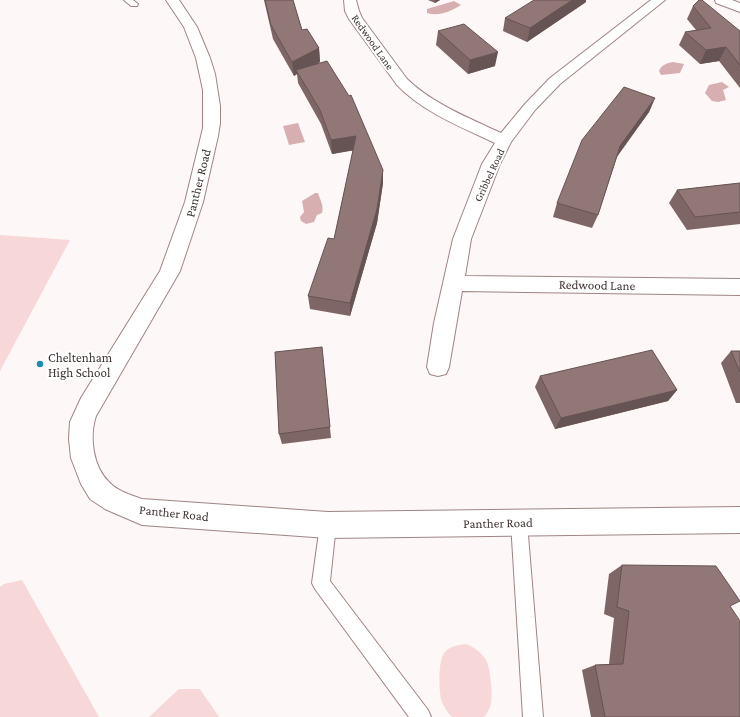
<svg xmlns="http://www.w3.org/2000/svg" width="740" height="717" viewBox="0 0 740 717" font-family="'Crimson Pro',serif">
  <style>
    .green { fill: #f7d7d8 }
    .water { fill: #d8afb0 }
    .lines { fill: none; stroke-linecap: round; stroke-linejoin: round }
    .service-casing { stroke: #a08484; stroke-width: 2 }
    .minor-casing { stroke: #a08484; stroke-width: 2 }
    .service { fill: #fff; fill-rule: evenodd }
    .minor { fill: #fff; fill-rule: evenodd }
    .wall { fill: #7e6666 }
    .shaded-wall { fill: #665353 }
    .building { fill: #927777; stroke: #665353 }
    .poi-dot { fill: #1c8bb1; stroke: #fff; stroke-width: 1.5 }
    .labels { text-anchor: middle; dominant-baseline: central; stroke-width: 4; stroke-linejoin: round; paint-order: stroke }
    .far-street-label { font-size: 11px; fill: #3f3333; stroke: #fff }
    .street-label { font-size: 13px; fill: #3f3333; stroke: #fff }
    .poi-label { font-size: 13px; fill: #3f3333; stroke: #fff; text-anchor: start }
  </style>
  <rect width="100%" height="100%" fill="#fdf7f7"/>
  <g class="green">
    <path d="M 0,235 L 70,240 L 0,371 Z"/>
    <path d="M 22,580 L 99,717 L 0,717 L 0,587 L 4,584 Z"/>
    <path d="M 466,644 C 475,648 481,652 486,660 C 490,666 493,695 491,703 C 490,709 487,713 484,717 L 452,717 C 447,712 443,706 441,699 C 439,688 438,662 444,653 C 449,646 459,645 466,644 Z"/>
    <path d="M 179,689 L 200,689 L 219,717 L 149,717 Z"/>
  </g>
  <g class="water">
    <path d="M 454,1 L 461,5 C 451,11 439,17 427,13 L 427,9 Z"/>
    <path d="M 673,62 L 684,64 L 680,73 L 661,75 L 659,71 C 661,65 667,63 673,62 Z"/>
    <path d="M 722,82 L 729,87 L 723,90 L 726,100 L 718,102 L 712,101 L 705,93 L 709,85 Z"/>
    <path d="M 298,123 L 305,142 L 289,145 L 283,126 Z"/>
    <path d="M 315,193 L 318,193 C 320,200 324,205 322,213 L 317,215 L 314,222 L 306,224 L 301,221 L 300,217 L 304,212 L 302,201 Z"/>
  </g>
  <g class="lines">
    <g class="service-casing">
      <g id="service">
        <path d="M 124,0 L 133,0 L 138,4 L 137,6 L 131,6 Z"/>
        <path d="M 519,515 L 525,517 L 527,523 L 543,717 L 523,717 L 511,523 L 513,517 Z"/>
        <path d="M 328,517 L 334,519 L 336,525 L 330,581 L 428,710 L 431,717 L 409,717 L 315,589 L 312,583 L 320,525 L 322,519 Z"/>
      </g>
    </g>
    <g class="minor-casing">
      <g id="minor">
        <path d="M 166,0 L 179,0 L 197,27 L 210,58 L 215,74 L 220,106 L 220,123 L 218,136 L 203,202 L 180,271 L 96,416 C 89,437 93,467 109,482 C 117,491 131,495 142,499 L 328,512 L 740,507 L 740,533 L 328,538 L 142,525 L 105,509 L 90,499 L 81,484 L 71,458 L 69,439 L 70,422 L 81,398 L 160,271 L 185,202 L 203,128 L 203,90 L 196,58 L 184,27 Z"/>
        <path d="M 344,0 L 356,0 L 359,11 L 362,18 L 407,79 C 433,104 469,118 501,133 L 525,104 L 550,78 L 651,0 L 665,0 L 560,84 L 535,110 L 511,142 L 500,164 L 471,239 L 465,276 L 740,279 L 740,295 L 462,291 L 449,367 L 446,374 L 438,376 L 430,374 L 427,367 L 434,323 L 453,239 L 482,164 L 495,143 C 461,127 423,112 397,85 L 349,19 L 345,11 Z"/>
        <path d="M 715,0 L 732,0 L 740,3 L 740,12 L 716,3 Z"/>
      </g>
    </g>
    <use href="#service" class="service"/>
    <use href="#minor" class="minor"/>
  </g>
  <g class="wall">
    <path d="M 264,0 L 293,0 L 302,30 L 319,48 L 320,62 L 317,64 L 383,183 L 377,223 L 350,316 L 310,309 L 308,296 L 334,239 L 353,150 L 332,154 L 321,124 L 298,83 L 297,74 L 294,76 L 273,39 Z"/>
    <path d="M 428,0 L 440,0 L 435,3 Z"/>
    <path d="M 586,2 L 527,42 L 503,31 L 505,18 Z"/>
    <path d="M 693,6 L 740,31 L 740,88 L 719,61 L 700,64 L 679,45 L 685,32 L 696,30 L 687,19 Z"/>
    <path d="M 438,31 L 495,66 L 468,74 L 436,45 Z"/>
    <path d="M 655,98 L 649,112 L 617,157 L 598,215 L 592,228 L 553,217 L 557,203 Z"/>
    <path d="M 740,183 L 740,224 L 687,230 L 669,203 L 677,190 Z"/>
    <path d="M 322,347 L 331,438 L 282,444 L 279,434 Z"/>
    <path d="M 731,351 L 740,351 L 740,403 L 736,403 L 721,363 Z"/>
    <path d="M 540,376 L 677,390 L 668,401 L 555,429 L 535,387 Z"/>
    <path d="M 622,565 L 730,606 L 740,717 L 591,717 L 582,670 L 595,665 L 609,664 L 614,618 L 604,614 L 609,574 Z"/>
  </g>
  <g class="shaded-wall">
    <path d="M 435,0 L 440,0 L 435,3 Z"/>
    <path d="M 572,0 L 586,0 L 586,2 L 527,42 L 530,28 Z"/>
    <path d="M 726,47 L 719,61 L 700,64 L 706,50 Z"/>
    <path d="M 319,48 L 320,62 L 299,73 L 296,70 L 297,74 L 294,76 L 292,62 Z"/>
    <path d="M 498,52 L 495,66 L 468,74 L 470,60 Z"/>
    <path d="M 655,98 L 649,112 L 614,160 L 620,146 Z"/>
    <path d="M 356,136 L 356,150 L 332,154 L 331,140 Z"/>
    <path d="M 383,170 L 383,183 L 377,223 L 350,316 L 350,303 Z"/>
    <path d="M 677,390 L 668,401 L 555,429 L 561,418 Z"/>
  </g>
  <g class="building">
    <path d="M 265,0 L 293,0 L 302,30 L 307,29 L 319,48 L 292,62 L 271,25 Z"/>
    <path d="M 534,0 L 572,0 L 530,28 L 505,18 Z"/>
    <path d="M 699,0 L 702,0 L 740,31 L 740,65 L 726,47 L 706,50 L 685,32 L 711,28 L 693,6 Z"/>
    <path d="M 464,24 L 498,52 L 470,60 L 438,31 Z"/>
    <path d="M 327,61 L 349,96 L 351,95 L 383,170 L 377,209 L 350,303 L 308,296 L 328,238 L 334,239 L 356,136 L 331,140 L 320,110 L 296,70 Z"/>
    <path d="M 624,87 L 655,98 L 620,146 L 598,215 L 557,203 L 582,140 Z"/>
    <path d="M 740,183 L 740,212 L 695,217 L 677,190 Z"/>
    <path d="M 322,347 L 330,427 L 279,434 L 275,352 Z"/>
    <path d="M 652,350 L 677,390 L 561,418 L 540,376 Z"/>
    <path d="M 731,351 L 740,351 L 740,372 Z"/>
    <path d="M 622,565 L 716,566 L 740,601 L 730,606 L 740,621 L 740,717 L 605,717 L 595,665 L 623,664 L 629,611 L 617,607 Z"/>
  </g>
  <circle class="poi-dot" cx="40" cy="364" r="4"/>
  <g class="labels">
    <g class="far-street-label">
      <text transform="translate(373 42) rotate(55)">Redwood Lane</text>
      <text transform="translate(489 175) rotate(-65)">Gribbel Road</text>
    </g>
    <g class="street-label">
      <text transform="translate(198 183) rotate(-76)">Panther Road</text>
      <text transform="translate(597 285) rotate(1)">Redwood Lane</text>
      <text transform="translate(174 513) rotate(6)">Panther Road</text>
      <text transform="translate(498 523) rotate(-1)">Panther Road</text>
    </g>
    <g class="poi-label">
      <text x="48" y="357">Cheltenham<tspan x="48" dy="15">High School</tspan></text>
    </g>
  </g>
</svg>
